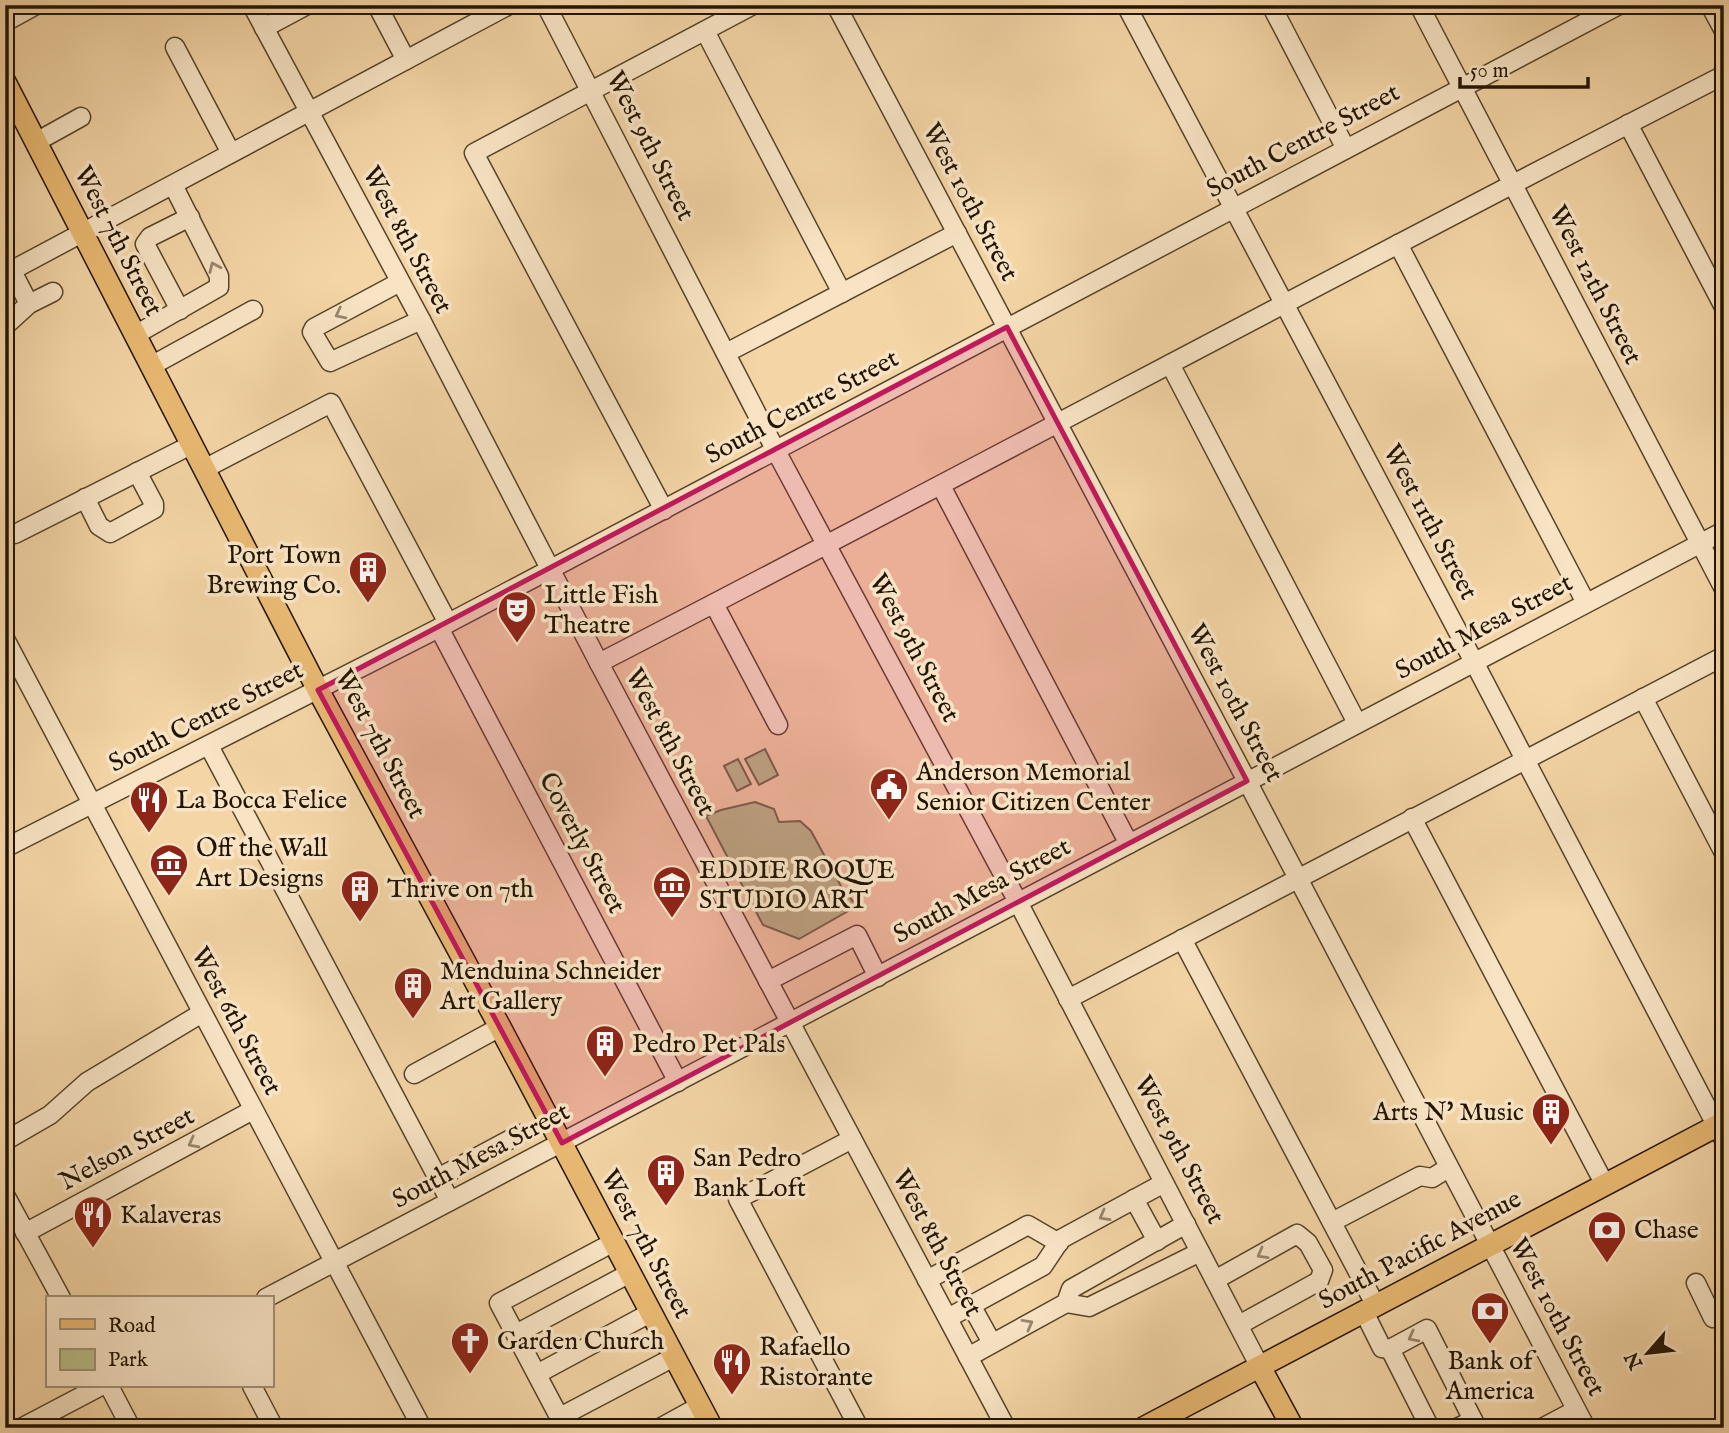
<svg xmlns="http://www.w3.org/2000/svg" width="1729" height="1433" viewBox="0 0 1729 1433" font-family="'IM FELL English',serif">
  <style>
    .green { fill: #b9be88; stroke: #6e6945; stroke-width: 2 }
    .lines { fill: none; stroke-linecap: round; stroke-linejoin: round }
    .minor-casing { stroke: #56442b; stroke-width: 21 }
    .major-casing { stroke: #221402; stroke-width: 24 }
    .minor { stroke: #f8e4c5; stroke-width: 18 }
    .major { stroke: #eaba73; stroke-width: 21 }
    .oneway { stroke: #98866d }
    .marked { fill: #c2185b; fill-opacity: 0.2; stroke: #c2185b; stroke-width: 5; stroke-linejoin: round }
    .labels { text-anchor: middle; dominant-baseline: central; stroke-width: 7; stroke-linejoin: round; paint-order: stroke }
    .street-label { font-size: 26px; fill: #221402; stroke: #f8e4c5 }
    .poi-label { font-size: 26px; fill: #221402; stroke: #f8e4c5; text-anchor: start }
  </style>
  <rect width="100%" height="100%" fill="#f4d5a6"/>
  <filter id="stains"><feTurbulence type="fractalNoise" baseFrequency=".00286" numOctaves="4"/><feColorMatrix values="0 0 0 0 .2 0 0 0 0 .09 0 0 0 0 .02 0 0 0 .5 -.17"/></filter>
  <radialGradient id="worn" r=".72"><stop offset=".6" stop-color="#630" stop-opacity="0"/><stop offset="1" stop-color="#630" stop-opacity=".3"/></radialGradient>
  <g class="green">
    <path d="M 765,749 L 778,775 L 759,785 L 745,759 Z"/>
    <path d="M 738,759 L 751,784 L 737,791 L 724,766 Z"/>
    <path d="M 755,802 L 774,809 L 779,822 L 800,821 L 811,831 L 842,888 L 857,906 L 799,939 L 763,925 L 706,816 L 721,810 Z"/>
  </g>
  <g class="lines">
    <g class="minor-casing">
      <g id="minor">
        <path d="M 252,5 L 421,320 L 599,663 L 1006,1428"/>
        <path d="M 377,5 L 406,60"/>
        <path d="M 546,5 L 776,451 L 1018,902 L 1260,1367"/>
        <path d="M 836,5 L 1247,781 L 1586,1428"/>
        <path d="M 1126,5 L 1474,662 L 1724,1140"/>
        <path d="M 1271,5 L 1346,149"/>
        <path d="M 1419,5 L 1724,589"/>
        <path d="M 1710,5 L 1724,31"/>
        <path d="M 5,22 L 36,5"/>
        <path d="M 264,28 L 307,5"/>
        <path d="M 705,31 L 842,293"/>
        <path d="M 175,47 L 231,153"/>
        <path d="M 1628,124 L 1724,307"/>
        <path d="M 36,142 L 81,117"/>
        <path d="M 1398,244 L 1586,603"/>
        <path d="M 12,271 L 29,304"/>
        <path d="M 5,274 L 509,5"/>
        <path d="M 400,282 L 314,328 L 312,332 L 330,362 L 421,320"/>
        <path d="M 180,310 L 145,244 L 150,237 L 190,217"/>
        <path d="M 6,325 L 29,304 L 53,292"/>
        <path d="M 135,335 L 219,287 L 219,276 L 173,185"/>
        <path d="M 726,353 L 957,233"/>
        <path d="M 1170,364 L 1357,723"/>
        <path d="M 151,366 L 253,310"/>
        <path d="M 204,469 L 331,403 L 448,623"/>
        <path d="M 941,486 L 1129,844"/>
        <path d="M 85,498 L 99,526 L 110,533 L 154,509 L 154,504 L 137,472"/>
        <path d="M 664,510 L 474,153 L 753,5"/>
        <path d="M 15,534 L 191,445"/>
        <path d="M 714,604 L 778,725"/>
        <path d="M 439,628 L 678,1082"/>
        <path d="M 5,639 L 422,1428"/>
        <path d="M 599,663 C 975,469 1347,268 1724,75"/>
        <path d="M 1643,698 L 1724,853"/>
        <path d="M 209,746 L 450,1201"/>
        <path d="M 1412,818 L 1605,1185"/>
        <path d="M 5,848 L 439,628 L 1619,5"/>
        <path d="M 1182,939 L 1376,1306"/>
        <path d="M 768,981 L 857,935 L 878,977"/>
        <path d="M 1068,999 L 1724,656"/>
        <path d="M 414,1074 L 500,1027"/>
        <path d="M 852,1139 L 738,1199 L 859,1428"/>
        <path d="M 5,1141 L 50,1115 L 87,1082 L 202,1013"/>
        <path d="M 438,1178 L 520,1134"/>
        <path d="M 5,1195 L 61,1298"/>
        <path d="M 1134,1199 L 1157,1241"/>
        <path d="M 1332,1222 L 1420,1176 L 1432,1178 L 1448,1168"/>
        <path d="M 25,1233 L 253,1110"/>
        <path d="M 927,1280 L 1028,1225 L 1059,1243"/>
        <path d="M 1215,1280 L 1297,1234 L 1308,1243 L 1323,1270 L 1319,1281 L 1239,1325"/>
        <path d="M 1696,1283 L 1713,1318 L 1724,1312"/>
        <path d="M 266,1298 L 1724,531"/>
        <path d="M 1066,1303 L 1089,1307 L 1200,1252"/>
        <path d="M 971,1305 L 992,1343"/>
        <path d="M 1364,1312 L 1382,1348 L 1390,1349"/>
        <path d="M 948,1318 L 1043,1266 L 1061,1239 L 1164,1183"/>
        <path d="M 516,1334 L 630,1273"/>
        <path d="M 968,1357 L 1066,1303 L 1071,1289 L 1186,1224"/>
        <path d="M 537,1374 L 650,1313"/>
        <path d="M 109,1386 L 131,1428"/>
        <path d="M 252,1386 L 274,1428"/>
        <path d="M 560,1417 L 674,1357"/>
        <path d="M 21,1428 L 101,1386"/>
        <path d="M 565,1428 L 499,1303 L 614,1242"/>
        <path d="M 660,1428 L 700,1406"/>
        <path d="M 1430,1428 L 1390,1349 L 1427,1329 L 1477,1428"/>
        <path d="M 1457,1428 L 1473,1420"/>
        <path d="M 1542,1428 L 1576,1410"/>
      </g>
    </g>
    <g class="major-casing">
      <g id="major">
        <path d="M 5,82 L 318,690 L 500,1027 L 712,1428"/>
        <path d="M 1260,1367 L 1293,1428"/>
        <path d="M 1143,1428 L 1724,1122"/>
      </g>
    </g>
    <use href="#minor" class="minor"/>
    <use href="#major" class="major"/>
  </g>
  <defs><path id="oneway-chevron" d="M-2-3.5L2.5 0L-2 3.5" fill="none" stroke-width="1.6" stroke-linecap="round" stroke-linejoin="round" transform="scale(1.75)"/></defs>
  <g class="oneway">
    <use href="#oneway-chevron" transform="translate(214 267) rotate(-114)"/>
    <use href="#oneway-chevron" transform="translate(340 314) rotate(153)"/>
    <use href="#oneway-chevron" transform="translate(193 1143) rotate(152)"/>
    <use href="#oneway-chevron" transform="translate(1104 1216) rotate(151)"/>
    <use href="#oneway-chevron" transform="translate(1262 1254) rotate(151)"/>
    <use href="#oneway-chevron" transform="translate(1028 1324) rotate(-29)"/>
    <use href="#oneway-chevron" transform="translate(1413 1337) rotate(152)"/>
  </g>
  <path class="marked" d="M 1007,327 L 1247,781 L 562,1143 L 318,690 Z"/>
  <defs>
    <g id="building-pin" transform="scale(2.0125)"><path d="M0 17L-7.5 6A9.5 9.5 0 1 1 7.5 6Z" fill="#8f2418" stroke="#f8e4c5"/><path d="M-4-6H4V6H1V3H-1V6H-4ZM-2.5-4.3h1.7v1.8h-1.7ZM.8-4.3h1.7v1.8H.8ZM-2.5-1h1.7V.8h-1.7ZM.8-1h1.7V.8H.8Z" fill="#fff"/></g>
    <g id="theatre-pin" transform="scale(2.0125)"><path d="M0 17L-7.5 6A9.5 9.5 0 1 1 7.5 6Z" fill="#8f2418" stroke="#f8e4c5"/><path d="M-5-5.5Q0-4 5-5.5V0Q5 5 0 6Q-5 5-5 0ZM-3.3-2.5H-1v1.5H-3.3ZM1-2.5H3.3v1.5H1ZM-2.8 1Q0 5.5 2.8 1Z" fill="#fff"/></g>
    <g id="civic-pin" transform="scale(2.0125)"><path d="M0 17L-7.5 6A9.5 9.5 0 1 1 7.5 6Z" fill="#8f2418" stroke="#f8e4c5"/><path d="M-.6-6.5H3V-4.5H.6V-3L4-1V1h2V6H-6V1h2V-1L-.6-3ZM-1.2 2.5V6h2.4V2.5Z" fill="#fff"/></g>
    <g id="restaurant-pin" transform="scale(2.0125)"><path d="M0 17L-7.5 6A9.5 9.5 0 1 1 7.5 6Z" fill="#8f2418" stroke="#f8e4c5"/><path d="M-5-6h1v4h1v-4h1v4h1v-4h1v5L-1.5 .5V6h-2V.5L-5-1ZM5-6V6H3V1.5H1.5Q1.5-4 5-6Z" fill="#fff"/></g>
    <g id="museum-pin" transform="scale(2.0125)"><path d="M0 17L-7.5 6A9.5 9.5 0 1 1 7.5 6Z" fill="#8f2418" stroke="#f8e4c5"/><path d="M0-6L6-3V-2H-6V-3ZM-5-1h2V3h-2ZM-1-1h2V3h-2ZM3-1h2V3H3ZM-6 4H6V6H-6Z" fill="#fff"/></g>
    <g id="bank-pin" transform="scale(2.0125)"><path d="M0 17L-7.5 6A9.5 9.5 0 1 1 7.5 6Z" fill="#8f2418" stroke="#f8e4c5"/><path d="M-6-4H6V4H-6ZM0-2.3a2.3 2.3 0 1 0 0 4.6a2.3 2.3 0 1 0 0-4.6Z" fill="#fff"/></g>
    <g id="church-pin" transform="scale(2.0125)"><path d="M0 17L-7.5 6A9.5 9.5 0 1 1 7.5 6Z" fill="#8f2418" stroke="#f8e4c5"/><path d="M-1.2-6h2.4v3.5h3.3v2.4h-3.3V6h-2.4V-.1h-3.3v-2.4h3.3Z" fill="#fff"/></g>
  </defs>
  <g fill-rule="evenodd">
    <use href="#building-pin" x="368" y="570"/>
    <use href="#theatre-pin" x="517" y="610"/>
    <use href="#civic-pin" x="889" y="787"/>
    <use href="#restaurant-pin" x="149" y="800"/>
    <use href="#museum-pin" x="169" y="863"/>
    <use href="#museum-pin" x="672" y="885"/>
    <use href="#building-pin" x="360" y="889"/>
    <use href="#building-pin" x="413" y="986"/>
    <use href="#building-pin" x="605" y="1044"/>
    <use href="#building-pin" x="1551" y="1112"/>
    <use href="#building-pin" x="666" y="1173"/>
    <use href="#restaurant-pin" x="93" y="1215"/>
    <use href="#bank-pin" x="1607" y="1230"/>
    <use href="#bank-pin" x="1490" y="1311"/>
    <use href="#church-pin" x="470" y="1341"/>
    <use href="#restaurant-pin" x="732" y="1362"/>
  </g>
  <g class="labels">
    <g class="street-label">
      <text transform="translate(1303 141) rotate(-28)">South Centre Street</text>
      <text transform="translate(650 146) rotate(63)">West 9th Street</text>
      <text transform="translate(970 202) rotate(62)">West 10th Street</text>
      <text transform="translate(407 240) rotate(62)">West 8th Street</text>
      <text transform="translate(118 241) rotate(63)">West 7th Street</text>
      <text transform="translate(1595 285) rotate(63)">West 12th Street</text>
      <text transform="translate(802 407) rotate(-28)">South Centre Street</text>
      <text transform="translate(1430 522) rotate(62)">West 11th Street</text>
      <text transform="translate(1484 627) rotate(-28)">South Mesa Street</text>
      <text transform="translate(914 648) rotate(62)">West 9th Street</text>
      <text transform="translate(1235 703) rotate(62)">West 10th Street</text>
      <text transform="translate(206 717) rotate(-27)">South Centre Street</text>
      <text transform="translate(670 742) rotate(62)">West 8th Street</text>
      <text transform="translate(380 744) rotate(62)">West 7th Street</text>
      <text transform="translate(582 843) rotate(62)">Coverly Street</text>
      <text transform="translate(982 891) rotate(-28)">South Mesa Street</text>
      <text transform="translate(236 1021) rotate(62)">West 6th Street</text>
      <text transform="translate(127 1149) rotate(-28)">Nelson Street</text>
      <text transform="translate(1179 1150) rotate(62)">West 9th Street</text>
      <text transform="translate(481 1156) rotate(-28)">South Mesa Street</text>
      <text transform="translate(937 1243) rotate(62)">West 8th Street</text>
      <text transform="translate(646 1244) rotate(62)">West 7th Street</text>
      <text transform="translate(1420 1250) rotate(-28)">South Pacific Avenue</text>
      <text transform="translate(1557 1317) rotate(62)">West 10th Street</text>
    </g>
    <g class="poi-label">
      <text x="341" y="555" text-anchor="end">Port Town<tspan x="341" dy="30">Brewing Co.</tspan></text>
      <text x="544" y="595">Little Fish<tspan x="544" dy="30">Theatre</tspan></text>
      <text x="916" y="772">Anderson Memorial<tspan x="916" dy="30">Senior Citizen Center</tspan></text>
      <text x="176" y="800">La Bocca Felice</text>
      <text x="196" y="848">Off the Wall<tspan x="196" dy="30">Art Designs</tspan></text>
      <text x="699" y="870">EDDIE ROQUE<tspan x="699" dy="30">STUDIO ART</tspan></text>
      <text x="387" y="889">Thrive on 7th</text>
      <text x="440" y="971">Menduina Schneider<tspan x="440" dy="30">Art Gallery</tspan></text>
      <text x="632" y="1044">Pedro Pet Pals</text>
      <text x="1524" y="1112" text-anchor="end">Arts N' Music</text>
      <text x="693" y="1158">San Pedro<tspan x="693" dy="30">Bank Loft</tspan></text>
      <text x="120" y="1215">Kalaveras</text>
      <text x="1634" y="1230">Chase</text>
      <text x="497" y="1341">Garden Church</text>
      <text x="759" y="1347">Rafaello<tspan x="759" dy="30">Ristorante</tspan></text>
      <text x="1490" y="1361" text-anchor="middle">Bank of<tspan x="1490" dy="30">America</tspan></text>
    </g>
  </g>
  <rect width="1729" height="1433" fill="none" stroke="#f4d5a6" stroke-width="28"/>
  <rect x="7" y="7" width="1715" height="1419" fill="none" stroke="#221402" stroke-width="3.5"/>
  <rect x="14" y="14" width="1701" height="1405" fill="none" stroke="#221402" stroke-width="2"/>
  <rect x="46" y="1296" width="228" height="91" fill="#f8e4c5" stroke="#a29177" stroke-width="2"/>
  <rect x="60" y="1319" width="35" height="10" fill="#eaba73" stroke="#a29177" stroke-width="2"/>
  <text x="108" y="1332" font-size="21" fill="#221402">Road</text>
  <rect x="60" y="1349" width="35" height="21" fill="#b9be88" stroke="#a29177" stroke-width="2"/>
  <text x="108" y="1366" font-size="21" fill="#221402">Park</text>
  <g transform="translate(1648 1353) rotate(242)" stroke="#f8e4c5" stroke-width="5" paint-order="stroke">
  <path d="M0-5L12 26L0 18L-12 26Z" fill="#221402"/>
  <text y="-10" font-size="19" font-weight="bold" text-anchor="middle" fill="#221402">N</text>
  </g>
  <path d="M1460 77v10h128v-10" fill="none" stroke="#221402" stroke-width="3.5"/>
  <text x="1470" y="77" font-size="21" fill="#221402" stroke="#f8e4c5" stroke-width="5" paint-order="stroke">50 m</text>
  <rect width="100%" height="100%" filter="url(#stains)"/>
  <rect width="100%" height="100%" fill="url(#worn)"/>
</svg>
